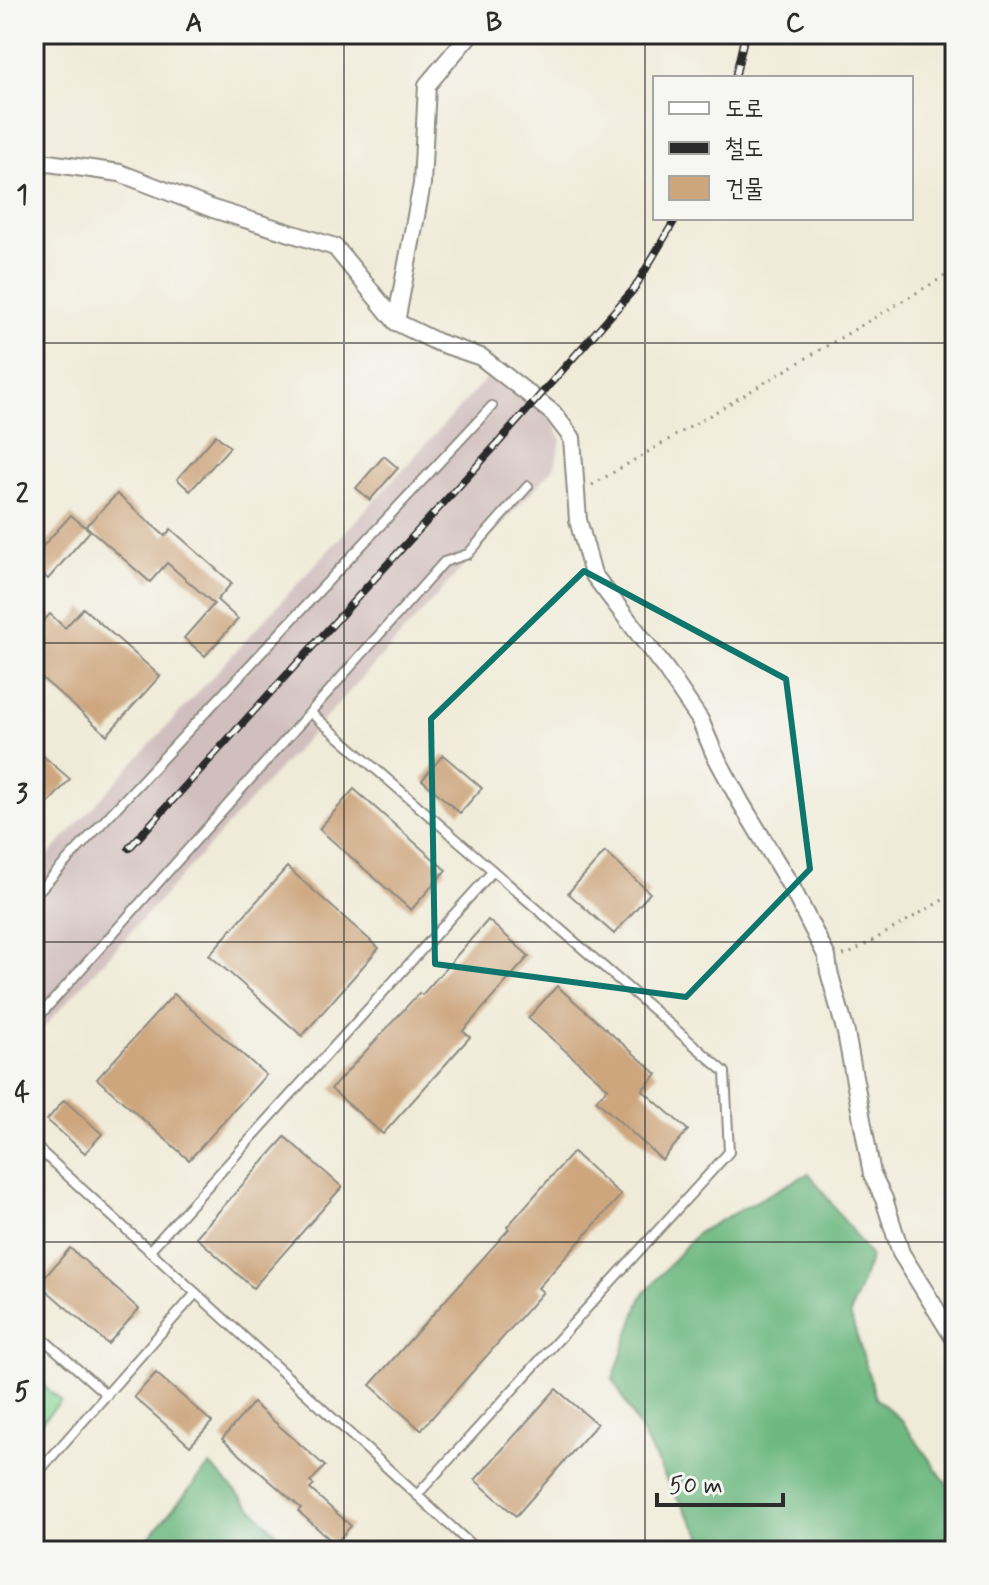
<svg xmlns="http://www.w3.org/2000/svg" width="989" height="1585" viewBox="0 0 989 1585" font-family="Mynerve,'Poor Story',sans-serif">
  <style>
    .industrial { fill: #d1bfbf }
    .green { fill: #87d797; stroke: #598161; stroke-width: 2 }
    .forest { fill: #6db880; stroke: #4c7256; stroke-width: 2 }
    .building { fill: #cda67e }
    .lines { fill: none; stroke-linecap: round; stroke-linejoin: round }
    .lane-casing { stroke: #8e8b82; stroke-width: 12 }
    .street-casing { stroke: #8e8b82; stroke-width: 20 }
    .path { stroke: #8e8b82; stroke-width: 3; stroke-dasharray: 2 6; stroke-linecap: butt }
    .lane { stroke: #fff; stroke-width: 8 }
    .street { stroke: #fff; stroke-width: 16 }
    .rail-casing { stroke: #2b2b2b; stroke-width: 8 }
    .rail { stroke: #f6f6f2; stroke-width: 5; stroke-dasharray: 15; stroke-linecap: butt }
    .marked { fill: none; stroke: #0f766e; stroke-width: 6; stroke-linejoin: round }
    .grid { fill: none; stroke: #2b2b2b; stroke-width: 2; stroke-opacity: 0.55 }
    .neatline { fill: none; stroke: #2b2b2b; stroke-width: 3 }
    .grid-label { font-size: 26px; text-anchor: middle; font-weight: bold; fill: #2b2b2b }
  </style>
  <rect width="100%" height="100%" fill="#f6f6f2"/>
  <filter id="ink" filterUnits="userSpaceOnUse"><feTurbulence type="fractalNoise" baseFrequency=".0125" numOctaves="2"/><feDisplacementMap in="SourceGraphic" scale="16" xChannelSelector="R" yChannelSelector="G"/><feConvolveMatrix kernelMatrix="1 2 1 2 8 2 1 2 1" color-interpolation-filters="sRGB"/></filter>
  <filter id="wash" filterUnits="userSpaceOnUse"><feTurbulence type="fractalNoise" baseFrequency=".006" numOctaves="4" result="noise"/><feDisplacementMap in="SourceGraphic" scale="32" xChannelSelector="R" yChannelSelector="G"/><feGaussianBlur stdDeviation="1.8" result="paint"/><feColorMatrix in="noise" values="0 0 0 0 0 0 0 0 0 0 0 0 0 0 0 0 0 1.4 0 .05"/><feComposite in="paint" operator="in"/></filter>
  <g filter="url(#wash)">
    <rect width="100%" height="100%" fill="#f0ebd8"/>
    <path class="industrial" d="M 492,372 L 550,415 L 561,439 L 555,466 L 34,1038 L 34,871 Z"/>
    <path class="green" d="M 34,1377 L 61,1401 L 34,1430 Z"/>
    <g class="forest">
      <path d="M 809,1173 L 871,1257 L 850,1314 L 876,1398 L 901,1420 L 955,1495 L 955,1551 L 712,1551 L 672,1490 L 613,1379 L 642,1296 L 697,1233 Z"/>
      <path d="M 210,1465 L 294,1551 L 137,1551 Z"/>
    </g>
    <g id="blocks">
      <g class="building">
        <path d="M 216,435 L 230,447 L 190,491 L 177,479 Z"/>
        <path d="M 384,456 L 398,468 L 370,500 L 356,488 Z"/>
        <path d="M 117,494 L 165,536 L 171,529 L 232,583 L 217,600 L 238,619 L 205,656 L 184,638 L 214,604 L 167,563 L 150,582 L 86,526 Z"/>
        <path d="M 71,515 L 90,531 L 48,579 L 34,566 L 34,556 Z"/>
        <path d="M 83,608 L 160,676 L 107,735 L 34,671 L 34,632 L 50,614 L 65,628 Z"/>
        <path d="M 34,748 L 70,779 L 34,819 Z"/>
        <path d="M 443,755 L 482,788 L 460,813 L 422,780 Z"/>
        <path d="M 354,789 L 446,870 L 411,910 L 319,829 Z"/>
        <path d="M 605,852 L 650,893 L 614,934 L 568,893 Z"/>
        <path d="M 287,867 L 379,948 L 302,1036 L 209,955 Z"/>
        <path d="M 488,920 L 529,956 L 463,1031 L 470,1037 L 383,1134 L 331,1089 L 419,993 L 422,995 Z"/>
        <path d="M 557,986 L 657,1074 L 642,1090 L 688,1130 L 662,1160 L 596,1100 L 608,1088 L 528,1018 Z"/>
        <path d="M 174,994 L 266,1075 L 189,1160 L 97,1079 Z"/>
        <path d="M 64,1100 L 102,1134 L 85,1153 L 47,1120 Z"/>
        <path d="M 285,1137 L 342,1187 L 253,1288 L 196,1237 Z"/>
        <path d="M 573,1152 L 621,1195 L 538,1288 L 543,1292 L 421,1430 L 370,1385 L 509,1229 L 507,1227 Z"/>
        <path d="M 70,1248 L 139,1309 L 108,1344 L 39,1284 Z"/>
        <path d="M 156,1373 L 212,1422 L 190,1446 L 134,1397 Z"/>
        <path d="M 556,1389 L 597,1424 L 516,1516 L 475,1480 Z"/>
        <path d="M 253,1403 L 325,1466 L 310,1482 L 314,1485 L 310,1489 L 351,1526 L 335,1544 L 298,1511 L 301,1508 L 222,1439 Z"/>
      </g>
    </g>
  </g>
  <g filter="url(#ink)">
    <use href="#blocks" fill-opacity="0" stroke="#8e8b82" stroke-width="2"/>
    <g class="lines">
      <g class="lane-casing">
        <g id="lane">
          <path d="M 311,713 L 725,1072 L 729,1152 L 417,1495"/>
          <path d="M 34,896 L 492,406"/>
          <path d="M 34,1022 L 444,562 L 468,554 L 528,486"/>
          <path d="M 34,1145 L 478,1551"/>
          <path d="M 149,1251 L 493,871"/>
          <path d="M 34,1331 L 107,1395"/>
          <path d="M 34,1477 L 196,1293"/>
        </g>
      </g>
      <g class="street-casing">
        <g id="street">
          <path d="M 34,161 L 120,173 L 213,209 L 335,247 L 396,322 L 437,342 L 481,357 L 553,413 L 572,438 L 578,520 L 593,574 L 667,671 L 700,720 L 714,753 L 741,803 L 792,888 L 827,957 L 829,972 L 846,1033 L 872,1174 L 884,1199 L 901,1253 L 955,1340"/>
          <path d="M 396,322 L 422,184 L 427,85 L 470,34"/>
        </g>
      </g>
      <g class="path">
        <path d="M 592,485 L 955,270"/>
        <path d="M 843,955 L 849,954 L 955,893"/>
      </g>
      <use href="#lane" class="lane"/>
      <use href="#street" class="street"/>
      <g class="rail-casing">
        <g id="rail">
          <path d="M 735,78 L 745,34"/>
          <path d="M 129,848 L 498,443 L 634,289 L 676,218"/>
        </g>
      </g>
      <use href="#rail" class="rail"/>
    </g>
  </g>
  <path class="marked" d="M 584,571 L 786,679 L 810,869 L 686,997 L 435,964 L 431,719 Z"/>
  <path class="grid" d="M 344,34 L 344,1551M 645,34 L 645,1551M 34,343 L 955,343M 34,643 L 955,643M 34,942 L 955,942M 34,1242 L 955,1242"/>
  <rect width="989" height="1585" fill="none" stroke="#f6f6f2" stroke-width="88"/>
  <rect x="653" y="76" width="260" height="144" fill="#f6f6f2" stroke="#a5a5a2" stroke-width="2"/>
  <rect x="669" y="102" width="40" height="12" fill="#ffffff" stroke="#a5a5a2" stroke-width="2"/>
  <text x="725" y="116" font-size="24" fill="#2b2b2b">도로</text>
  <rect x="669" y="142" width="40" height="12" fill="#2b2b2b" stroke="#a5a5a2" stroke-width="2"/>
  <text x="725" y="156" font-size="24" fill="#2b2b2b">철도</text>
  <rect x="669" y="176" width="40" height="24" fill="#cda67e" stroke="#a5a5a2" stroke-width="2"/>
  <text x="725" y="196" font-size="24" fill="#2b2b2b">건물</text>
  <path d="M657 1493v12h126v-12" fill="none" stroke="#2b2b2b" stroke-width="4"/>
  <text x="669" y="1493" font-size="24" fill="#2b2b2b" stroke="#f6f6f2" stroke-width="6" paint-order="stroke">50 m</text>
  <rect x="44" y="44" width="901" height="1497" class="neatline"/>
  <g class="grid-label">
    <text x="194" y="31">A</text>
    <text x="494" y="31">B</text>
    <text x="795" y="31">C</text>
    <text x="22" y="203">1</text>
    <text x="22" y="502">2</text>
    <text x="22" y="802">3</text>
    <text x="22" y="1101">4</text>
    <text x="22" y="1400">5</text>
  </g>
</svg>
